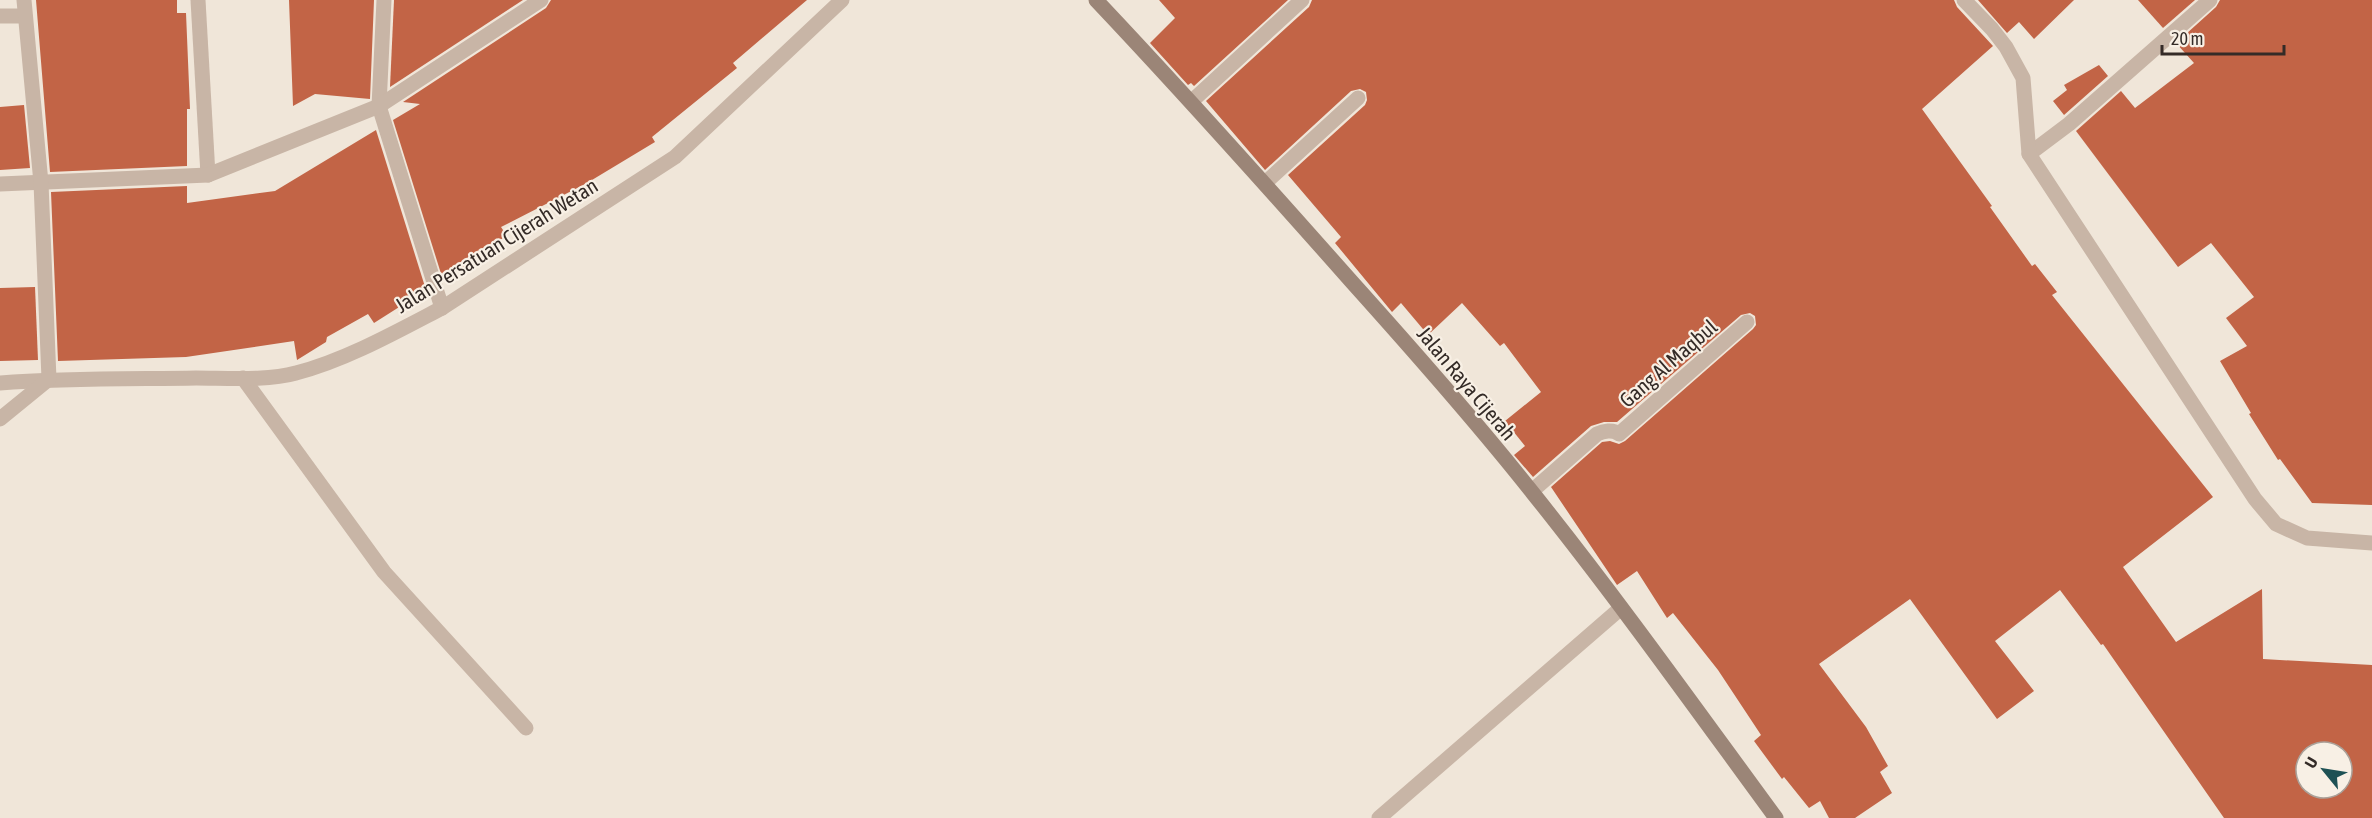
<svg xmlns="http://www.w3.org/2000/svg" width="2372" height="818" viewBox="0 0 2372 818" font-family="'Asap Condensed',sans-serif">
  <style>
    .building { fill: #c26446; fill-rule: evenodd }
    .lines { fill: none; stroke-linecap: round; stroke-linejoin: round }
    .service { stroke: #c8b5a6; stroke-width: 15 }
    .minor { stroke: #c8b5a6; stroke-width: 15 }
    .secondary { stroke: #9b8577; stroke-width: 15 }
    .labels { text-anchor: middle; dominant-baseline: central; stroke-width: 4.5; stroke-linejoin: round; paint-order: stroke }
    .street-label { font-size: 21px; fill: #342b27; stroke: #f8f0e5 }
  </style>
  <rect width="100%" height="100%" fill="#f0e6d9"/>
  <g class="building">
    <path d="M 36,0 L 177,0 L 177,13 L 186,13 L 190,109 L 187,109 L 187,166 L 50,172 Z"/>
    <path d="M 289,0 L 374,0 L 370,99 L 315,94 L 293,106 Z"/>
    <path d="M 394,0 L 523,0 L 390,87 Z"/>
    <path d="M 551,0 L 807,0 L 733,63 L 737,68 L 652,137 L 655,142 L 587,183 L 501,227 L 507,236 L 474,254 L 476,260 L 443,280 L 393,120 L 420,104 L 403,102 L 546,8 Z"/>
    <path d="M 1159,0 L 1288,0 L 1194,86 L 1191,83 L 1188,85 L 1150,43 L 1175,18 Z"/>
    <path d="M 1312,0 L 1954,0 L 1957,7 L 1993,46 L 1922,109 L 1992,206 L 1990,207 L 2032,266 L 2035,264 L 2057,292 L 2052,295 L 2213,497 L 2123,567 L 2176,642 L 2262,589 L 2263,659 L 2372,665 L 2372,818 L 2224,818 L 2103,644 L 2101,645 L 2060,590 L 1995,641 L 2034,691 L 1997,719 L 1910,599 L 1819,664 L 1866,727 L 1888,766 L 1880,772 L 1892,793 L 1855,818 L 1829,818 L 1820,801 L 1809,808 L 1784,777 L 1782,779 L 1754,741 L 1761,735 L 1718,670 L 1673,613 L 1667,618 L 1637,571 L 1617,585 L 1551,487 L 1602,442 L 1610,441 L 1619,444 L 1625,441 L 1753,329 L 1756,325 L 1755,316 L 1750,313 L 1741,315 L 1617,422 L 1604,422 L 1591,426 L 1533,477 L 1514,455 L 1525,446 L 1505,421 L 1541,392 L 1504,343 L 1500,346 L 1462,303 L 1428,335 L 1401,303 L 1392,312 L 1335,243 L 1341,237 L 1288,175 L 1365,105 L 1367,100 L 1366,92 L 1360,89 L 1351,91 L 1265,170 L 1206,101 L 1309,7 ZM 2306,752 L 2342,752 L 2342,788 L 2306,788 Z"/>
    <path d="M 1978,0 L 2074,0 L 2034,39 L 2019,22 L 2007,33 Z"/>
    <path d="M 2138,0 L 2195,0 L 2163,28 Z"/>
    <path d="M 2220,0 L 2372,0 L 2372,505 L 2312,503 L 2280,459 L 2278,460 L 2249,414 L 2251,413 L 2220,361 L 2247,346 L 2226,318 L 2254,297 L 2211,243 L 2178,267 L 2076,131 L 2121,91 L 2135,108 L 2194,63 L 2176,43 L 2216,7 Z"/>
    <path d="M 2099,65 L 2108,76 L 2064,115 L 2053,101 L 2067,90 L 2064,85 Z"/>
    <path d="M 24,105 L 30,168 L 0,170 L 0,107 Z"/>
    <path d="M 376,130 L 426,290 L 374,323 L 368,314 L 327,337 L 326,342 L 297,360 L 294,341 L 186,357 L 58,361 L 51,192 L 187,186 L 187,203 L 275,191 Z"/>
    <path d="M 35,287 L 38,360 L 0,361 L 0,288 Z"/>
  </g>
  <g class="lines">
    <g class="service">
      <path d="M 2029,154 L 2069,124 L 2210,0"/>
      <path d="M 243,378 L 384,572 L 526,728"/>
      <path d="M 1379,818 L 1621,608"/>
    </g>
    <g class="minor">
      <path d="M 198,0 L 208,175"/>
      <path d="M 384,0 L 379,106 L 442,308"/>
      <path d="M 1964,0 L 1992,29 L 2006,47 L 2023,78 L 2029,154 L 2255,499 L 2276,524 L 2307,538 L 2372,543"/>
      <path d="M 0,16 L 25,16"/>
      <path d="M 1192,101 L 1302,0"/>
      <path d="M 1265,183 L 1358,98"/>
      <path d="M 0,184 L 208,175 L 379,106 L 541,0"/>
      <path d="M 0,383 C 65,378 131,379 196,378 C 226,378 268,381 296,373 C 344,361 398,331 442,308 L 675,157 L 842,0"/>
      <path d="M 0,419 L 49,379 L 41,183 L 24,0"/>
      <path d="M 1532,491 L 1597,434 C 1603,431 1613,429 1619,434 L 1747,322"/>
    </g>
    <path class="secondary" d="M 1096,0 C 1183,92 1267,186 1351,281 C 1413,350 1475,420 1532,492 C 1617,598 1696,709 1776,818"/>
  </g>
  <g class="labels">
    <g class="street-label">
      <text transform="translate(496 245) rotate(-32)">Jalan Persatuan Cijerah Wetan</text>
      <text transform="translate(1668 363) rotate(-41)">Gang Al Maqbul</text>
      <text transform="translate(1467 383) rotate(50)">Jalan Raya Cijerah</text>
    </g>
  </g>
  <g transform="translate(2324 770) rotate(300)"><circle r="28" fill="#f8f0e5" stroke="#aaa199" stroke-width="1.5"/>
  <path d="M0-4.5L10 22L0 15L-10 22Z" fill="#1e5154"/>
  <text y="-9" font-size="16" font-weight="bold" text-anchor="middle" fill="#342b27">U</text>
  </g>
  <path d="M2162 45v9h122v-9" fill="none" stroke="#342b27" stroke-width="3"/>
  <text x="2171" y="45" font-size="18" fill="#342b27" stroke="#f8f0e5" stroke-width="4.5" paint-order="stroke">20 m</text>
</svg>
